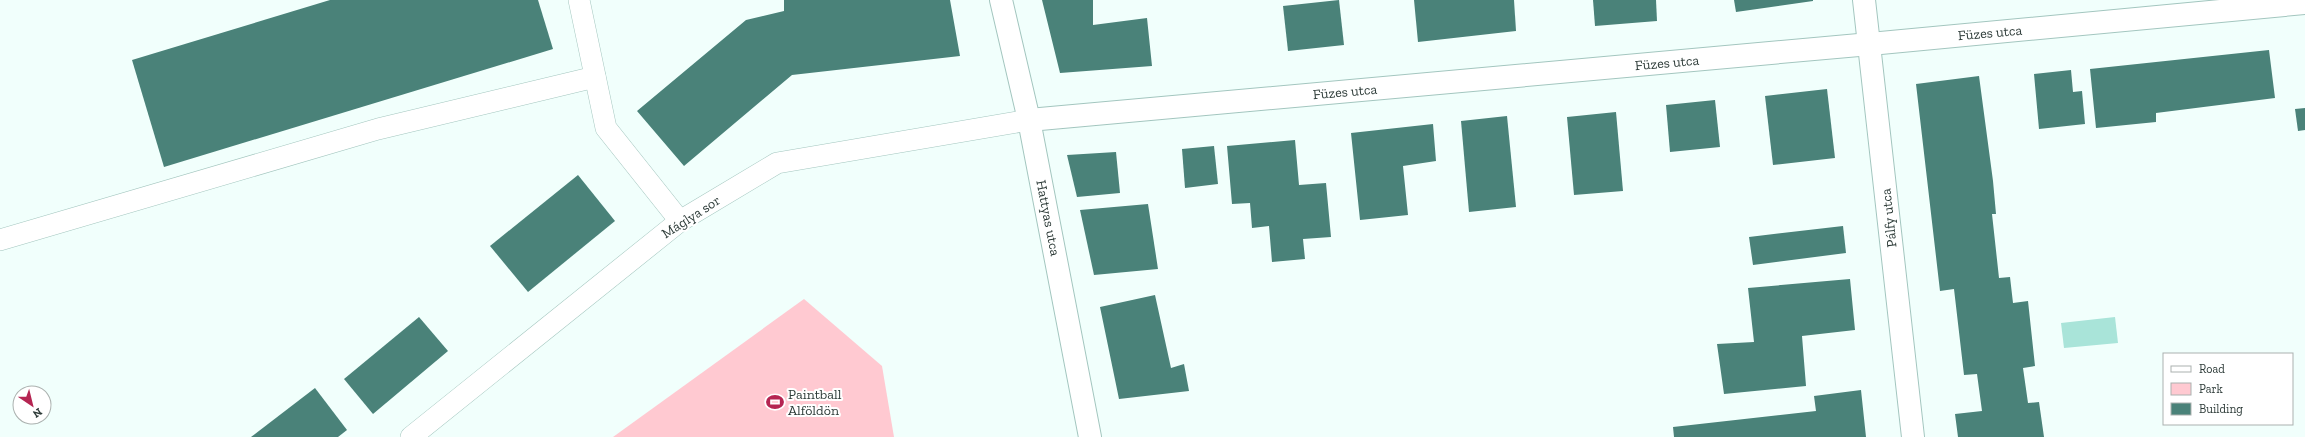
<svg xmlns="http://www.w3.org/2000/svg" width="2305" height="437" viewBox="0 0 2305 437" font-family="'Zilla Slab',serif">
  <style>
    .green { fill: #ffc9d1 }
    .water { fill: #a9e4d9 }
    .building { fill: #4a8279 }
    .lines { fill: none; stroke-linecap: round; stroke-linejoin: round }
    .service-casing { stroke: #a3c6bf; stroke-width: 22 }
    .minor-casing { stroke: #a3c6bf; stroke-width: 24 }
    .service { stroke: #fff; stroke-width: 21 }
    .minor { stroke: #fff; stroke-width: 22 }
    .labels { text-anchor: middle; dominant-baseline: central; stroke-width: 4; stroke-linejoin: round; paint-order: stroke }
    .street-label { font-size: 14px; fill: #2d3b38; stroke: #fff }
    .poi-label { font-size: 14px; fill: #2d3b38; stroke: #fff; text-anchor: start }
  </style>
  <rect width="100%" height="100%" fill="#f1fffc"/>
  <path class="green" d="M 804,299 L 882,366 L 894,437 L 613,437 Z"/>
  <path class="water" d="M 2115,317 L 2118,343 L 2064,348 L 2061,323 Z"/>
  <g class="building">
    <path d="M 330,0 L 538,0 L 553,49 L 164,167 L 132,60 Z"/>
    <path d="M 784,0 L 950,0 L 960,56 L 792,75 L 684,166 L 637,111 L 746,20 L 784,11 Z"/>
    <path d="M 1042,0 L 1093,0 L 1093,25 L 1147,18 L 1152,66 L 1060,73 Z"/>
    <path d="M 1339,0 L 1344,45 L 1288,51 L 1283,6 Z"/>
    <path d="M 1414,0 L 1514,0 L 1516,31 L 1418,42 Z"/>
    <path d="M 1593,0 L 1656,0 L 1657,21 L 1595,26 Z"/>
    <path d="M 1734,0 L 1813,0 L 1813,1 L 1736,12 Z"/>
    <path d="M 2269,50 L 2275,98 L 2156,113 L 2156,122 L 2096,128 L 2090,69 Z"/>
    <path d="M 2071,70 L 2073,92 L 2082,91 L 2085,124 L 2039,129 L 2034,74 Z"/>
    <path d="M 1979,76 L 1993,181 L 1996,214 L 1992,214 L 1999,278 L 2010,277 L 2013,303 L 2028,301 L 2035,366 L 2023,368 L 2028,403 L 2039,402 L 2044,437 L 1958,437 L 1955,414 L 1982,411 L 1977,374 L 1964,375 L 1954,289 L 1940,291 L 1916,84 Z"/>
    <path d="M 1827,89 L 1835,158 L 1773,165 L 1765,96 Z"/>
    <path d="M 1715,100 L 1720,147 L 1670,152 L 1666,105 Z"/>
    <path d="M 2305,108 L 2305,130 L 2298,131 L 2295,109 Z"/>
    <path d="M 1616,112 L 1623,191 L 1574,195 L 1567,117 Z"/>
    <path d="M 1507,116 L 1516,207 L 1469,212 L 1461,121 Z"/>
    <path d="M 1433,124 L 1436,161 L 1403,166 L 1408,215 L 1360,220 L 1351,133 Z"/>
    <path d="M 1295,140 L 1299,185 L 1326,183 L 1331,237 L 1303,239 L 1305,259 L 1272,262 L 1269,226 L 1252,228 L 1250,203 L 1232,204 L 1227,146 Z"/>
    <path d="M 1214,146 L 1218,184 L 1185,188 L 1182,149 Z"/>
    <path d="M 1116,152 L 1120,193 L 1077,197 L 1067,155 Z"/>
    <path d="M 578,175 L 615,221 L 528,292 L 490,246 Z"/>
    <path d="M 1148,204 L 1158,269 L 1094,275 L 1080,210 Z"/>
    <path d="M 1843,226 L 1846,253 L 1753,265 L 1749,237 Z"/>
    <path d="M 1850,279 L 1855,330 L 1802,336 L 1806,386 L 1724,394 L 1717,344 L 1754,342 L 1748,288 Z"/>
    <path d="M 1155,295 L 1171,368 L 1184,364 L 1189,391 L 1119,399 L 1100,307 Z"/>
    <path d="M 419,317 L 448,351 L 373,414 L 344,379 Z"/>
    <path d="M 315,388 L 347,430 L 338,437 L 251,437 Z"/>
    <path d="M 1861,390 L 1866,437 L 1674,437 L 1673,427 L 1816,411 L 1814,396 Z"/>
  </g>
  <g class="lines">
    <g class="service-casing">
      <g id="service">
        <path d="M 579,0 L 606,128 L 680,221"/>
        <path d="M 0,240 L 378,129 L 595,77"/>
        <path d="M 411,437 L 680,221 L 777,163 L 1029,120"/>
      </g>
    </g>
    <g class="minor-casing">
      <g id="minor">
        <path d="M 1001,0 L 1029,120 L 1090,437"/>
        <path d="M 1864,0 L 1913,437"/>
        <path d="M 1029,120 L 1870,44 L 2305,3"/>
      </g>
    </g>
    <use href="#service" class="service"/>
    <use href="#minor" class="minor"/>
  </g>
  <defs>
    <g id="stadium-bare" transform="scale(1.38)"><path d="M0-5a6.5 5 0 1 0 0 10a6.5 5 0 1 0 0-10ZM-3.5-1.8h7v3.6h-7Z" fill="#b52552" stroke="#fff" stroke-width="2.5" paint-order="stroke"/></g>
  </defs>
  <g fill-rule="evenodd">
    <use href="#stadium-bare" x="775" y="402"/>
  </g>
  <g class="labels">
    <g class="street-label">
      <text transform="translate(1990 33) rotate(-5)">Füzes utca</text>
      <text transform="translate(1667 63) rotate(-5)">Füzes utca</text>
      <text transform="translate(1345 92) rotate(-5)">Füzes utca</text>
      <text transform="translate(691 217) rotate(-33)">Máglya sor</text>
      <text transform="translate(1048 218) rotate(79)">Hattyas utca</text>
      <text transform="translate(1889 218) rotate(-96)">Pálfy utca</text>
    </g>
    <g class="poi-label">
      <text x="788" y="394">Paintball<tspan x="788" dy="16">Alföldön</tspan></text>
    </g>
  </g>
  <rect x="2163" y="353" width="130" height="72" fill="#ffffff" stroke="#abb1af"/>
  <rect x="2171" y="366" width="20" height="6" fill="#ffffff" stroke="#abb1af"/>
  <text x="2199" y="373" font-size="12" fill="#2d3b38">Road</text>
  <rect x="2171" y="383" width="20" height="12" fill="#ffc9d1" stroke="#abb1af"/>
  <text x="2199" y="393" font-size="12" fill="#2d3b38">Park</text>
  <rect x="2171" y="403" width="20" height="12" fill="#4a8279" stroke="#abb1af"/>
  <text x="2199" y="413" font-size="12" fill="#2d3b38">Building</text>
  <g transform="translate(32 405) rotate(145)"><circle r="19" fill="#ffffff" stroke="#abb1af"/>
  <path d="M0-3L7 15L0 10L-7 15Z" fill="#b52552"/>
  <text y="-6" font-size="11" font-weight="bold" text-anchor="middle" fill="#2d3b38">N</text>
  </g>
</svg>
